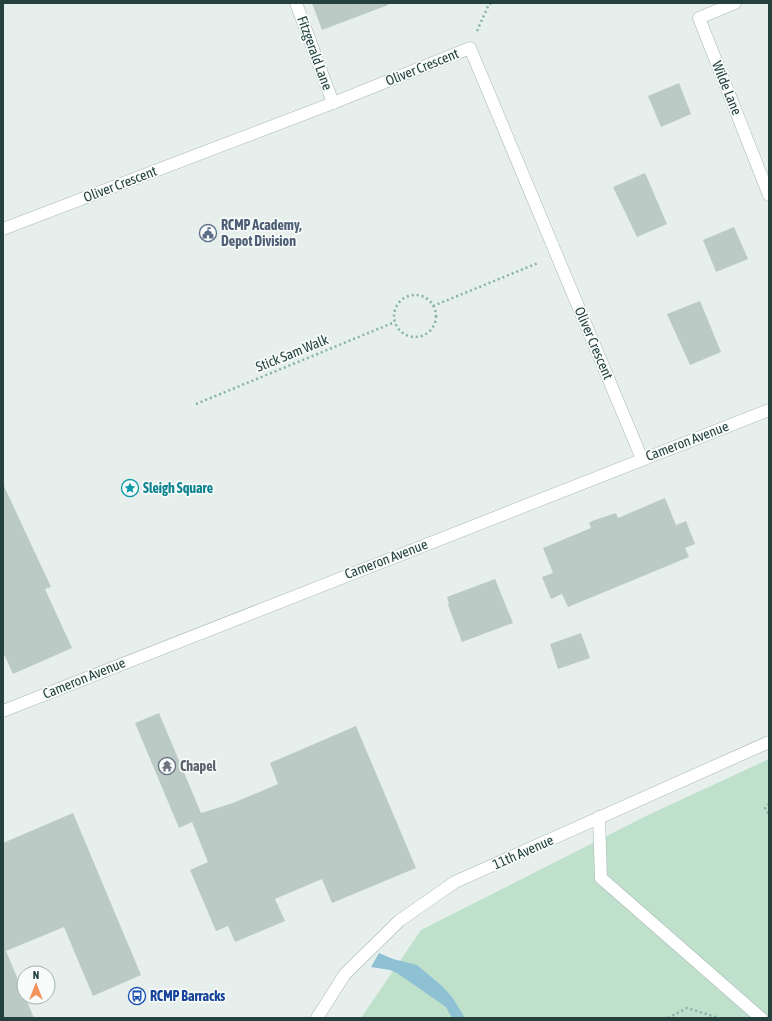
<svg xmlns="http://www.w3.org/2000/svg" width="772" height="1021" viewBox="0 0 772 1021" font-family="'Asap Condensed',sans-serif">
  <style>
    .green { fill: #bfe0cb }
    .water { fill: #8ec1d3 }
    .building { fill: #bbcac5 }
    .lines { fill: none; stroke-linecap: round; stroke-linejoin: round }
    .service-casing { stroke: #a8b7b4; stroke-width: 13 }
    .minor-casing { stroke: #a8b7b4; stroke-width: 13 }
    .tertiary-casing { stroke: #a8b7b4; stroke-width: 13 }
    .path { stroke: #86b2a9; stroke-width: 2.5; stroke-dasharray: 2 3; stroke-linecap: butt }
    .service { stroke: #fff; stroke-width: 12 }
    .minor { stroke: #fff; stroke-width: 12 }
    .tertiary { stroke: #fff; stroke-width: 12 }
    .labels { text-anchor: middle; dominant-baseline: central; stroke-width: 3.5; stroke-linejoin: round; paint-order: stroke }
    .street-label { font-size: 14px; fill: #24413d; stroke: #f7fbf9 }
    .service-label { font-size: 14px; font-weight: bold; fill: #4e5e75; stroke: #f7fbf9; text-anchor: start }
    .culture-label { font-size: 14px; font-weight: bold; fill: #0d838f; stroke: #f7fbf9; text-anchor: start }
    .worship-label { font-size: 14px; font-weight: bold; fill: #5b616d; stroke: #f7fbf9; text-anchor: start }
    .transit-label { font-size: 14px; font-weight: bold; fill: #164399; stroke: #f7fbf9; text-anchor: start }
  </style>
  <rect width="100%" height="100%" fill="#e6efec"/>
  <path class="green" d="M 769,759 L 769,1018 L 361,1018 L 421,930 L 646,816 Z"/>
  <path class="water" d="M 379,953 L 393,959 L 417,965 L 442,986 L 452,997 L 465,1018 L 452,1018 L 446,1007 L 397,973 L 390,970 L 371,967 Z"/>
  <g class="building">
    <path d="M 312,3 L 388,3 L 388,5 L 322,30 Z"/>
    <path d="M 679,83 L 691,114 L 661,127 L 648,96 Z"/>
    <path d="M 645,173 L 667,224 L 637,237 L 613,187 Z"/>
    <path d="M 734,227 L 748,259 L 716,272 L 703,240 Z"/>
    <path d="M 700,301 L 721,352 L 690,365 L 667,314 Z"/>
    <path d="M 3,484 L 51,587 L 45,589 L 72,648 L 13,674 L 3,652 Z"/>
    <path d="M 665,498 L 676,525 L 686,521 L 695,544 L 685,548 L 689,557 L 568,607 L 562,594 L 551,599 L 542,577 L 553,573 L 543,548 L 591,528 L 589,523 L 592,521 L 616,513 L 618,518 Z"/>
    <path d="M 495,579 L 513,623 L 462,642 L 448,605 L 449,604 L 447,597 Z"/>
    <path d="M 581,633 L 590,658 L 558,669 L 550,644 Z"/>
    <path d="M 159,713 L 201,813 L 233,803 L 278,784 L 270,763 L 356,726 L 416,868 L 332,903 L 322,879 L 275,899 L 285,921 L 235,942 L 228,926 L 216,931 L 190,870 L 208,862 L 192,822 L 179,828 L 135,723 Z"/>
    <path d="M 73,813 L 141,975 L 93,996 L 64,927 L 6,951 L 34,1018 L 3,1018 L 3,843 Z"/>
  </g>
  <g class="lines">
    <g class="service-casing">
      <path id="service" d="M 296,3 L 333,103"/>
    </g>
    <g class="minor-casing">
      <g id="minor">
        <path d="M 735,3 L 699,18 L 769,195"/>
        <path d="M 3,229 L 333,103 L 470,48 L 642,459"/>
        <path d="M 3,711 L 769,410"/>
        <path d="M 599,817 L 601,878 L 761,1018"/>
      </g>
    </g>
    <g class="tertiary-casing">
      <path id="tertiary" d="M 317,1018 L 345,974 L 399,921 L 455,882 L 769,742"/>
    </g>
    <g class="path">
      <path d="M 477,31 L 489,4 L 492,3"/>
      <circle cx="415" cy="316" r="21"/>
      <path d="M 433,306 L 538,263"/>
      <path d="M 196,404 L 395,322"/>
      <path d="M 769,804 L 765,808 L 769,814"/>
      <path d="M 668,1018 L 687,1008 L 719,1018"/>
    </g>
    <use href="#service" class="service"/>
    <use href="#minor" class="minor"/>
    <use href="#tertiary" class="tertiary"/>
  </g>
  <defs>
    <g id="civic-ring" transform="scale(0.9)"><circle r="9.5" fill="#f7fbf9" stroke="#5c6f8a" stroke-width="1.5"/><path d="M-.6-6.5H3V-4.5H.6V-3L4-1V1h2V6H-6V1h2V-1L-.6-3ZM-1.2 2.5V6h2.4V2.5Z" fill="#5c6f8a"/></g>
    <g id="sight-ring" transform="scale(0.9)"><circle r="9.5" fill="#f7fbf9" stroke="#0f9aa8" stroke-width="1.5"/><path d="M0-6L1.8-2.2L6-1.7L2.9 1.2L3.7 5.4L0 3.3L-3.7 5.4L-2.9 1.2L-6-1.7L-1.8-2.2Z" fill="#0f9aa8"/></g>
    <g id="temple-ring" transform="scale(0.9)"><circle r="9.5" fill="#f7fbf9" stroke="#6b7280" stroke-width="1.5"/><path d="M0-6L5-2H3V0L6.5 2.5H4V6H1.5V3h-3V6H-4V2.5H-6.5L-3 0V-2H-5Z" fill="#6b7280"/></g>
    <g id="bus-ring" transform="scale(0.9)"><circle r="9.5" fill="#f7fbf9" stroke="#1a4fb4" stroke-width="1.5"/><path d="M-5-6H5V4H4V6H2V4H-2V6H-4V4H-5ZM-3.5-4V0h7V-4ZM-3.5 1.2v1.5H-2V1.2ZM2 1.2v1.5H3.5V1.2Z" fill="#1a4fb4"/></g>
  </defs>
  <g fill-rule="evenodd">
    <use href="#civic-ring" x="208" y="233"/>
    <use href="#sight-ring" x="130" y="488"/>
    <use href="#temple-ring" x="167" y="766"/>
    <use href="#bus-ring" x="137" y="996"/>
  </g>
  <g class="labels">
    <g class="street-label">
      <text transform="translate(315 53) rotate(70)">Fitzgerald Lane</text>
      <text transform="translate(422 67) rotate(-22)">Oliver Crescent</text>
      <text transform="translate(727 88) rotate(68)">Wilde Lane</text>
      <text transform="translate(120 184) rotate(-21)">Oliver Crescent</text>
      <text transform="translate(594 343) rotate(67)">Oliver Crescent</text>
      <text transform="translate(292 353) rotate(-22)">Stick Sam Walk</text>
      <text transform="translate(687 441) rotate(-21)">Cameron Avenue</text>
      <text transform="translate(386 559) rotate(-21)">Cameron Avenue</text>
      <text transform="translate(84 678) rotate(-22)">Cameron Avenue</text>
      <text transform="translate(523 852) rotate(-24)">11th Avenue</text>
    </g>
    <g class="service-label">
      <text x="221" y="225">RCMP Academy,<tspan x="221" dy="16">Depot Division</tspan></text>
    </g>
    <g class="culture-label">
      <text x="143" y="488">Sleigh Square</text>
    </g>
    <g class="worship-label">
      <text x="180" y="766">Chapel</text>
    </g>
    <g class="transit-label">
      <text x="150" y="996">RCMP Barracks</text>
    </g>
  </g>
  <rect width="772" height="1021" fill="none" stroke="#24413d" stroke-width="8"/>
  <g transform="translate(36 985)"><circle r="19" fill="#f7fbf9" stroke="#a3b1ae"/>
  <path d="M0-3L7 15L0 10L-7 15Z" fill="#f3945f"/>
  <text y="-6" font-size="11" font-weight="bold" text-anchor="middle" fill="#24413d">N</text>
  </g>
</svg>
